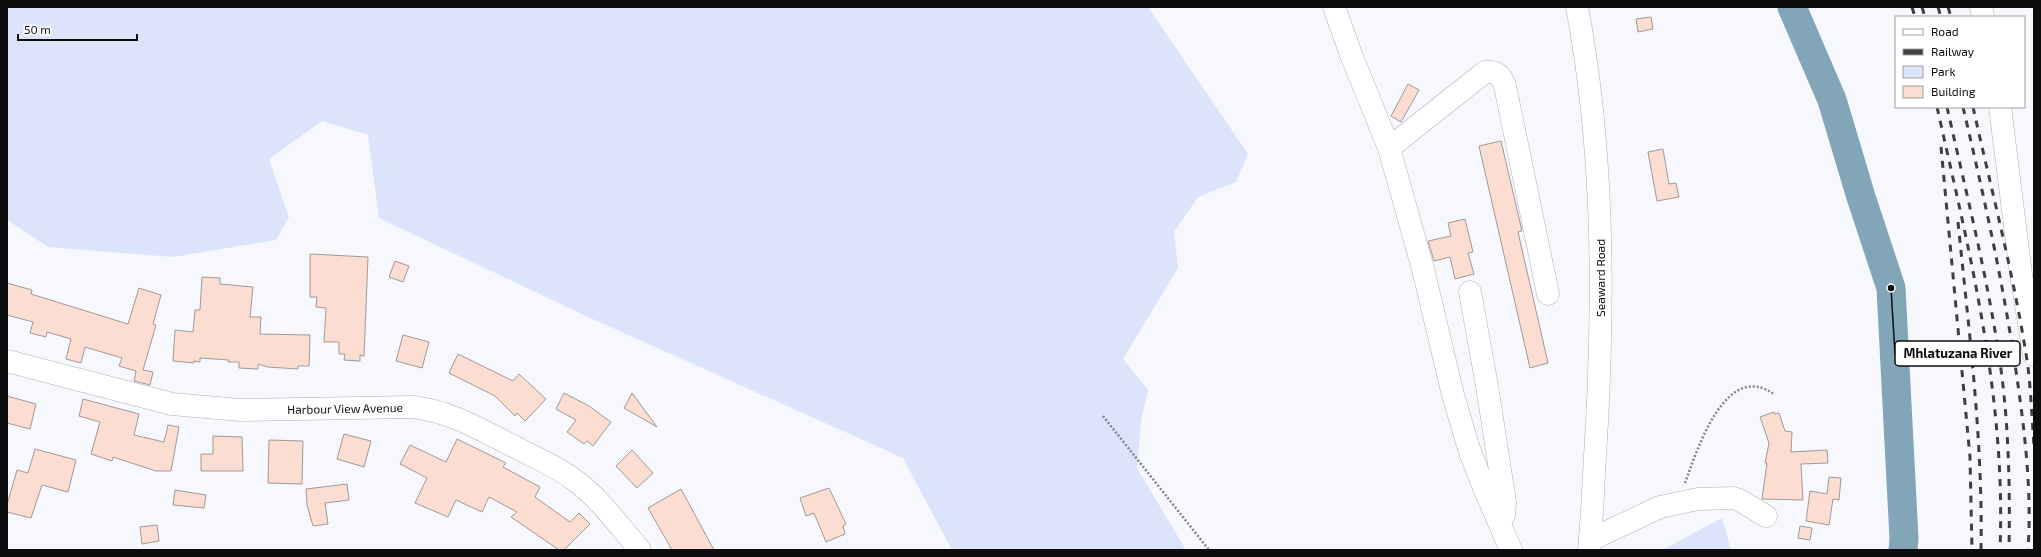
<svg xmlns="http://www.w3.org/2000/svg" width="2041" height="557" viewBox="0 0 2041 557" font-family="'Exo 2',sans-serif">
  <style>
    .green { fill: #dbe4fa }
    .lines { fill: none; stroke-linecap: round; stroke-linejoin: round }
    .river { stroke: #82a5b7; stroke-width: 29 }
    .building { fill: #fbddd1; stroke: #a09996 }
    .minor-casing { stroke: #adb0b6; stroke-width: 23 }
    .path { stroke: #838488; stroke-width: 2.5; stroke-dasharray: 2 2; stroke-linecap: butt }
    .minor { stroke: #fff; stroke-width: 22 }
    .rail { stroke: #3e3f42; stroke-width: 3; stroke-dasharray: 7 7; stroke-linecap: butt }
    .labels { text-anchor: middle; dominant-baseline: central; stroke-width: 3; stroke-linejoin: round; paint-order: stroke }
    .street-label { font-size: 12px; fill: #0c0d0f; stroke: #fff }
    .leader { fill: none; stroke: #0c0d0f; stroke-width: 1.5 }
    .callout-dot { fill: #0c0d0f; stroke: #fff; stroke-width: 1.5 }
    .callout { fill: #fff; stroke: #0c0d0f; stroke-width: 1.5 }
    .callout-label { font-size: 13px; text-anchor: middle; font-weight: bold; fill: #0c0d0f }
  </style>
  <rect width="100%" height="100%" fill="#f6f8fe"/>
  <g class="green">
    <path d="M 7,7 L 1148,7 L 1248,154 L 1236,182 L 1198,197 L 1174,232 L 1178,268 L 1123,359 L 1148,390 L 1141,422 L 1137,468 L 1186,550 L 952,550 L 903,458 L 586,316 L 379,218 L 368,135 L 322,121 L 269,159 L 289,217 L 276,240 L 173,257 L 48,247 L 7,220 Z"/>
    <path d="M 1722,518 L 1731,550 L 1662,550 Z"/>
  </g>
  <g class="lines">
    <path class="river" d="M 1792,7 L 1832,100 L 1861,197 L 1891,288 L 1904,539 L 1903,550"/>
  </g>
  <g class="building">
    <path d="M 1651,17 L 1653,29 L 1638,32 L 1636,19 Z"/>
    <path d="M 1408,84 L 1419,90 L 1401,122 L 1391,116 Z"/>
    <path d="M 1501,141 L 1522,231 L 1518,232 L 1548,363 L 1530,368 L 1479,146 Z"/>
    <path d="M 1663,149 L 1669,184 L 1676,183 L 1679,197 L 1657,201 L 1648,152 Z"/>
    <path d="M 1465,219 L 1473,252 L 1468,253 L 1474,274 L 1455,279 L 1450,257 L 1434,261 L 1428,241 L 1451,236 L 1448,223 Z"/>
    <path d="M 310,254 L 368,257 L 364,356 L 360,355 L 360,361 L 344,360 L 345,354 L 339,354 L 339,342 L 324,342 L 326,308 L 316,307 L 317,297 L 310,297 Z"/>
    <path d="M 395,261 L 409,266 L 403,282 L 389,277 Z"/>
    <path d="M 202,277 L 220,278 L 220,284 L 253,287 L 250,317 L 261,317 L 260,334 L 310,335 L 309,366 L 298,366 L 298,369 L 268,367 L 258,364 L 258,369 L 239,368 L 239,362 L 228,362 L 229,360 L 200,358 L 200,362 L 194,361 L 194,363 L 173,361 L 175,330 L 193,332 L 195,310 L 200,310 Z"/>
    <path d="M 7,283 L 32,290 L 31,294 L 128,324 L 139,288 L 161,295 L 153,324 L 156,325 L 143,370 L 153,372 L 150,385 L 134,381 L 136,371 L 119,366 L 122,358 L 85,347 L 81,363 L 66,359 L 71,339 L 47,332 L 46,337 L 30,333 L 33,322 L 7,315 Z"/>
    <path d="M 403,335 L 429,342 L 422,368 L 396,361 Z"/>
    <path d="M 458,354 L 513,381 L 519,374 L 546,399 L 525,421 L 517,413 L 515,416 L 495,396 L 449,373 Z"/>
    <path d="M 564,393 L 589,406 L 611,422 L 593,446 L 587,441 L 584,444 L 567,432 L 576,420 L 556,409 Z"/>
    <path d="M 632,393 L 657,427 L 624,408 Z"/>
    <path d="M 7,396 L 36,404 L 30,429 L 7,423 Z"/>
    <path d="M 83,399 L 139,414 L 134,435 L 164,442 L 168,425 L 179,427 L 171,471 L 156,471 L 113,457 L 112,461 L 91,454 L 100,422 L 79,416 Z"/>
    <path d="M 1774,412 L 1775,414 L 1779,413 L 1785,431 L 1792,432 L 1791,452 L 1827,450 L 1828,463 L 1801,464 L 1803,500 L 1762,499 L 1767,463 L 1765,463 L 1769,443 L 1760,417 Z"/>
    <path d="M 344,434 L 371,441 L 364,467 L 337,459 Z"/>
    <path d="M 213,436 L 242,437 L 243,471 L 201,471 L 201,454 L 213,454 Z"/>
    <path d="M 457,439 L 506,463 L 503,467 L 540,487 L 535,497 L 570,522 L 579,513 L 590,524 L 564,550 L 559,550 L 511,517 L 517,512 L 489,497 L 482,512 L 456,500 L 448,517 L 415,503 L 427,478 L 400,464 L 410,445 L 446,462 Z"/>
    <path d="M 269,440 L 303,441 L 302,484 L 268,483 Z"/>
    <path d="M 35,449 L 76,460 L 68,492 L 42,485 L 31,518 L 7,512 L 7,505 L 17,470 L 28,473 Z"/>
    <path d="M 632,450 L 653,473 L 637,488 L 616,466 Z"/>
    <path d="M 1829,477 L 1841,478 L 1839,500 L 1833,499 L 1829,525 L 1806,521 L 1810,491 L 1827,494 Z"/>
    <path d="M 347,484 L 349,500 L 325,503 L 328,524 L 313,526 L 307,505 L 306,489 Z"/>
    <path d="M 829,488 L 846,524 L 843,526 L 845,534 L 826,542 L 814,513 L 806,516 L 800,498 Z"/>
    <path d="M 681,489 L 714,550 L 672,550 L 648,508 Z"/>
    <path d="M 175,490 L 206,495 L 204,508 L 173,505 Z"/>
    <path d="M 157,525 L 159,541 L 142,544 L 140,527 Z"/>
    <path d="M 1800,526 L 1812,528 L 1810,540 L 1798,538 Z"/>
  </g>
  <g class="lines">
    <g class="minor-casing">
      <g id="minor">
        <path d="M 1334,7 L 1352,57 L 1389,148"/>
        <path d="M 1577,7 C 1603,144 1604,285 1597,423 C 1594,465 1593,508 1589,550"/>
        <path d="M 1981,7 L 1983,17"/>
        <path d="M 2000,107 L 2021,274 L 2034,355"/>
        <path d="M 1470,292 L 1487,386 L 1505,502 L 1504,515 L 1500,523"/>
        <path d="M 7,361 L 172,404 L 240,410 L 413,407 C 453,412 481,430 517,448 C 536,458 556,466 573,479 C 600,498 619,526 640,550"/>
        <path d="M 1590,540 L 1660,507 L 1698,499 L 1733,498 L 1739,500 L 1766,516"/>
        <path d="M 1511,550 L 1484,488 L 1469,449 L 1453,395 L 1423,269 L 1389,148 L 1485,72 C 1497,71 1501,75 1505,86 L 1548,294"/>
      </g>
    </g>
    <g class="path">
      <path d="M 1103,416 L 1209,550"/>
      <path d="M 1685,483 C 1697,450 1726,358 1775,395"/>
    </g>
    <use href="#minor" class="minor"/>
    <g class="rail">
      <path d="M 1912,7 L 1915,17"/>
      <path d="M 1922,7 L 1925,17"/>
      <path d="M 1938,7 L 1941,17"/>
      <path d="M 1948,7 L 1951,17"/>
      <path d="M 1937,107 C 1970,255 2006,396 2000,550"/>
      <path d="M 1947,107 C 1967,197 1990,286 2002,377 C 2009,435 2010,492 2009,550"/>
      <path d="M 1963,107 C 1984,197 2004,286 2017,378 C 2025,433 2032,494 2028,550"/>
      <path d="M 1973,107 C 1992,193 2015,279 2028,367 C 2031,393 2032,419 2034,446"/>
      <path d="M 1941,147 L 1970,457 L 1972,550"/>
      <path d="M 1958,222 C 1969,331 1983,441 1981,550"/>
    </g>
  </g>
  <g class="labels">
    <g class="street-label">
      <text transform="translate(1600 278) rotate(-90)">Seaward Road</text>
      <text transform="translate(345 408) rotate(-1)">Harbour View Avenue</text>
    </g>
  </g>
  <path class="leader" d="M1891 288L1895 354"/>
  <circle class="callout-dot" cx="1891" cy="288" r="4"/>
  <rect class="callout" x="1895" y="341" width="125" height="25" rx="4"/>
  <g class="callout-label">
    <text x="1958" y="358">Mhlatuzana River</text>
  </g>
  <rect width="2041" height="557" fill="none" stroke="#0c0d0f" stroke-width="16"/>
  <rect x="1895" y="16" width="130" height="92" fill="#ffffff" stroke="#9e9e9f"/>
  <rect x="1903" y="29" width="20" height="6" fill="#ffffff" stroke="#9e9e9f"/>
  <text x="1931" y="36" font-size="12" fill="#0c0d0f">Road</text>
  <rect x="1903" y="49" width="20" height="6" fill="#3e3f42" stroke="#9e9e9f"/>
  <text x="1931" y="56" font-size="12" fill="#0c0d0f">Railway</text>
  <rect x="1903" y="66" width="20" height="12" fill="#dbe4fa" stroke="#9e9e9f"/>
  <text x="1931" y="76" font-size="12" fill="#0c0d0f">Park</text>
  <rect x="1903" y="86" width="20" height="12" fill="#fbddd1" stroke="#9e9e9f"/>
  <text x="1931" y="96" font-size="12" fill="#0c0d0f">Building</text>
  <path d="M18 34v6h119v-6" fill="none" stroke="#0c0d0f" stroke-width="2"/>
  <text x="24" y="34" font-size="12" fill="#0c0d0f" stroke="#ffffff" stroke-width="3" paint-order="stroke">50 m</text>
</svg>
